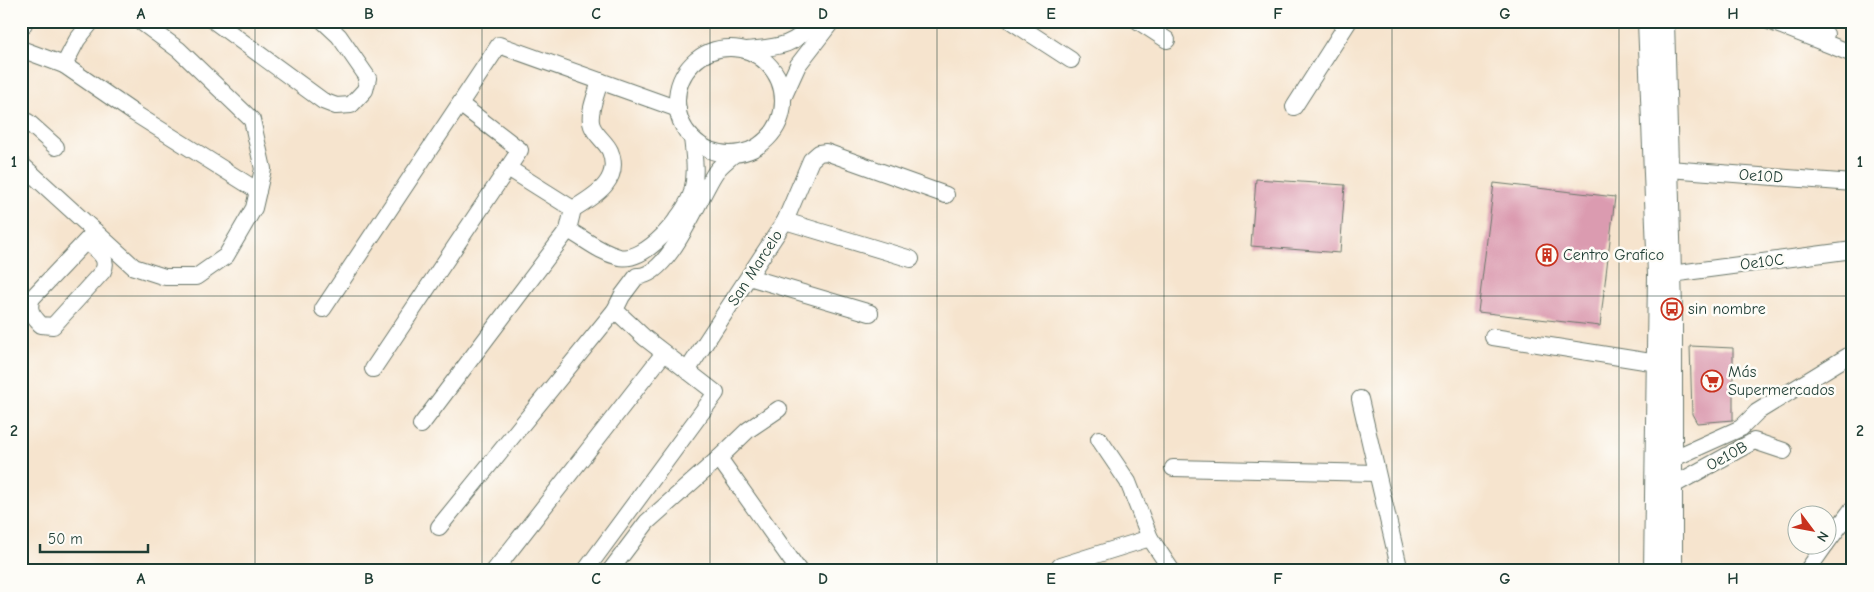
<svg xmlns="http://www.w3.org/2000/svg" width="1874" height="592" viewBox="0 0 1874 592" font-family="'Comic Neue',sans-serif">
  <style>
    .building { fill: #db9bb0 }
    .lines { fill: none; stroke-linecap: round; stroke-linejoin: round }
    .minor-casing { stroke: #6a776a; stroke-width: 18 }
    .major-casing { stroke: #6a776a; stroke-width: 22 }
    .minor { stroke: #fff; stroke-width: 16 }
    .major { stroke: #fff; stroke-width: 20 }
    .grid { fill: none; stroke: #1f3d34; stroke-width: 1; stroke-opacity: 0.55 }
    .labels { text-anchor: middle; dominant-baseline: central; stroke-width: 5; stroke-linejoin: round; paint-order: stroke }
    .street-label { font-size: 16px; fill: #1f3d34; stroke: #fdfcf7 }
    .poi-label { font-size: 16px; fill: #1f3d34; stroke: #fdfcf7; text-anchor: start }
    .neatline { fill: none; stroke: #1f3d34; stroke-width: 2 }
    .grid-label { font-size: 16px; text-anchor: middle; font-weight: bold; fill: #1f3d34 }
  </style>
  <rect width="100%" height="100%" fill="#fdfcf7"/>
  <filter id="ink" filterUnits="userSpaceOnUse"><feTurbulence type="fractalNoise" baseFrequency=".02" numOctaves="2"/><feDisplacementMap in="SourceGraphic" scale="10" xChannelSelector="R" yChannelSelector="G"/><feConvolveMatrix kernelMatrix="1 2 1 2 8 2 1 2 1" color-interpolation-filters="sRGB"/></filter>
  <filter id="wash" filterUnits="userSpaceOnUse"><feTurbulence type="fractalNoise" baseFrequency=".0096" numOctaves="4" result="noise"/><feDisplacementMap in="SourceGraphic" scale="20" xChannelSelector="R" yChannelSelector="G"/><feGaussianBlur stdDeviation="1.12" result="paint"/><feColorMatrix in="noise" values="0 0 0 0 0 0 0 0 0 0 0 0 0 0 0 0 0 1.4 0 .05"/><feComposite in="paint" operator="in"/></filter>
  <g filter="url(#wash)">
    <rect width="100%" height="100%" fill="#f6e4ce"/>
    <g id="blocks">
      <g class="building">
        <path d="M 1256,179 L 1345,185 L 1340,253 L 1251,246 Z"/>
        <path d="M 1494,183 L 1615,197 L 1600,326 L 1478,312 Z"/>
        <path d="M 1690,346 L 1733,348 L 1733,420 L 1697,423 L 1692,414 Z"/>
      </g>
    </g>
  </g>
  <g filter="url(#ink)">
    <use href="#blocks" fill-opacity="0" stroke="#6a776a" stroke-width="1"/>
    <g class="lines">
      <g class="minor-casing">
        <g id="minor">
          <path d="M 92,21 L 77,40 L 64,65 L 134,113 L 258,191"/>
          <path d="M 214,21 L 323,101 L 336,106 L 351,105 L 365,90 L 368,78 L 339,36 L 323,21"/>
          <path d="M 1011,21 L 1071,60"/>
          <path d="M 1138,21 L 1167,40"/>
          <path d="M 1769,21 L 1853,54"/>
          <path d="M 1801,21 L 1826,34"/>
          <circle cx="730" cy="101" r="53"/>
          <path d="M 21,49 L 64,65"/>
          <path d="M 747,50 C 778,47 794,47 815,21"/>
          <path d="M 783,98 L 798,65 L 832,21"/>
          <path d="M 1294,107 L 1349,21"/>
          <path d="M 21,128 L 28,122 L 56,147"/>
          <path d="M 21,164 L 134,267 L 165,277 L 196,277 L 226,256 L 254,208 L 263,169 L 252,120 L 179,50 L 140,21"/>
          <path d="M 508,168 L 573,209"/>
          <path d="M 1669,169 L 1853,183"/>
          <path d="M 785,221 L 911,259"/>
          <path d="M 568,230 C 585,239 599,252 619,257 C 646,263 685,215 692,192 C 697,174 694,156 692,138"/>
          <path d="M 86,241 C 95,250 110,257 103,271 L 53,326 L 41,325 C 33,316 27,311 32,298 L 86,241 L 95,231"/>
          <path d="M 1671,274 L 1853,250"/>
          <path d="M 749,277 L 870,313"/>
          <path d="M 323,309 L 499,45 L 678,109"/>
          <path d="M 1493,337 L 1657,363"/>
          <path d="M 373,369 L 520,150 L 460,104"/>
          <path d="M 687,371 L 785,221 L 811,160 L 819,153 L 826,152 L 946,195"/>
          <path d="M 1360,399 L 1400,571"/>
          <path d="M 779,409 L 748,430 L 719,458 L 799,571"/>
          <path d="M 421,425 L 568,230 L 573,209 C 594,196 622,181 610,151 C 606,142 596,136 592,126 C 587,114 597,93 600,81"/>
          <path d="M 1099,439 L 1128,482 L 1150,538"/>
          <path d="M 1672,459 L 1741,428 L 1757,412 L 1853,353"/>
          <path d="M 1173,468 L 1376,473"/>
          <path d="M 1672,486 L 1754,441 L 1784,451"/>
          <path d="M 439,527 L 615,310 L 622,296 L 637,276 C 669,278 700,195 715,173 C 719,166 728,160 734,154"/>
          <path d="M 1826,544 L 1853,508"/>
          <path d="M 1060,566 L 1150,538 L 1172,571"/>
          <path d="M 494,571 L 664,353"/>
          <path d="M 585,571 L 716,393 L 645,338 L 615,310"/>
          <path d="M 610,571 L 647,522 L 719,458"/>
          <path d="M 1807,571 L 1826,544"/>
        </g>
      </g>
      <g class="major-casing">
        <g id="major">
          <path d="M 1648,21 L 1658,275 L 1654,571"/>
          <path d="M 1664,21 L 1672,309 L 1672,571"/>
          <path d="M 21,25 L 23,21"/>
        </g>
      </g>
      <use href="#minor" class="minor"/>
      <use href="#major" class="major"/>
    </g>
  </g>
  <path class="grid" d="M 255,21 L 255,571M 482,21 L 482,571M 710,21 L 710,571M 937,21 L 937,571M 1164,21 L 1164,571M 1392,21 L 1392,571M 1619,21 L 1619,571M 21,296 L 1853,296"/>
  <defs>
    <g id="building-ring" transform="scale(1.125)"><circle r="9.5" fill="#fdfcf7" stroke="#c8321e" stroke-width="1.5"/><path d="M-4-6H4V6H1V3H-1V6H-4ZM-2.5-4.3h1.7v1.8h-1.7ZM.8-4.3h1.7v1.8H.8ZM-2.5-1h1.7V.8h-1.7ZM.8-1h1.7V.8H.8Z" fill="#c8321e"/></g>
    <g id="bus-ring" transform="scale(1.125)"><circle r="9.5" fill="#fdfcf7" stroke="#c8321e" stroke-width="1.5"/><path d="M-5-6H5V4H4V6H2V4H-2V6H-4V4H-5ZM-3.5-4V0h7V-4ZM-3.5 1.2v1.5H-2V1.2ZM2 1.2v1.5H3.5V1.2Z" fill="#c8321e"/></g>
    <g id="supermarket-ring" transform="scale(1.125)"><circle r="9.5" fill="#fdfcf7" stroke="#c8321e" stroke-width="1.5"/><path d="M-6-5.5h2.5l.6 2H6L4.5 2H-2.5L-4.4-4H-6ZM-1.5 3.2a1.3 1.3 0 1 0 .1 0ZM3 3.2a1.3 1.3 0 1 0 .1 0Z" fill="#c8321e"/></g>
  </defs>
  <g fill-rule="evenodd">
    <use href="#building-ring" x="1547" y="255"/>
    <use href="#bus-ring" x="1672" y="309"/>
    <use href="#supermarket-ring" x="1712" y="381"/>
  </g>
  <g class="labels">
    <g class="street-label">
      <text transform="translate(1761 176) rotate(4)">Oe10D</text>
      <text transform="translate(1762 262) rotate(-7)">Oe10C</text>
      <text transform="translate(755 268) rotate(-57)">San Marcelo</text>
      <text transform="translate(1727 456) rotate(-29)">Oe10B</text>
    </g>
    <g class="poi-label">
      <text x="1563" y="255">Centro Grafico</text>
      <text x="1688" y="309">sin nombre</text>
      <text x="1728" y="372">Más<tspan x="1728" dy="18">Supermercados</tspan></text>
    </g>
  </g>
  <rect width="1874" height="592" fill="none" stroke="#fdfcf7" stroke-width="55"/>
  <g transform="translate(1812 530) rotate(122)"><circle r="24" fill="#fdfcf7" stroke="#a4b0a9"/>
  <path d="M0-4L9 19L0 12L-9 19Z" fill="#c8321e"/>
  <text y="-8" font-size="14" font-weight="bold" text-anchor="middle" fill="#1f3d34">N</text>
  </g>
  <path d="M40 544v8h108v-8" fill="none" stroke="#1f3d34" stroke-width="2.5"/>
  <text x="48" y="544" font-size="15" fill="#1f3d34" stroke="#fdfcf7" stroke-width="4" paint-order="stroke">50 m</text>
  <rect x="28" y="28" width="1818" height="536" class="neatline"/>
  <g class="grid-label">
    <text x="141" y="19">A</text>
    <text x="369" y="19">B</text>
    <text x="596" y="19">C</text>
    <text x="823" y="19">D</text>
    <text x="1051" y="19">E</text>
    <text x="1278" y="19">F</text>
    <text x="1505" y="19">G</text>
    <text x="1733" y="19">H</text>
    <text x="14" y="167">1</text>
    <text x="1860" y="167">1</text>
    <text x="14" y="436">2</text>
    <text x="1860" y="436">2</text>
    <text x="141" y="584">A</text>
    <text x="369" y="584">B</text>
    <text x="596" y="584">C</text>
    <text x="823" y="584">D</text>
    <text x="1051" y="584">E</text>
    <text x="1278" y="584">F</text>
    <text x="1505" y="584">G</text>
    <text x="1733" y="584">H</text>
  </g>
</svg>
